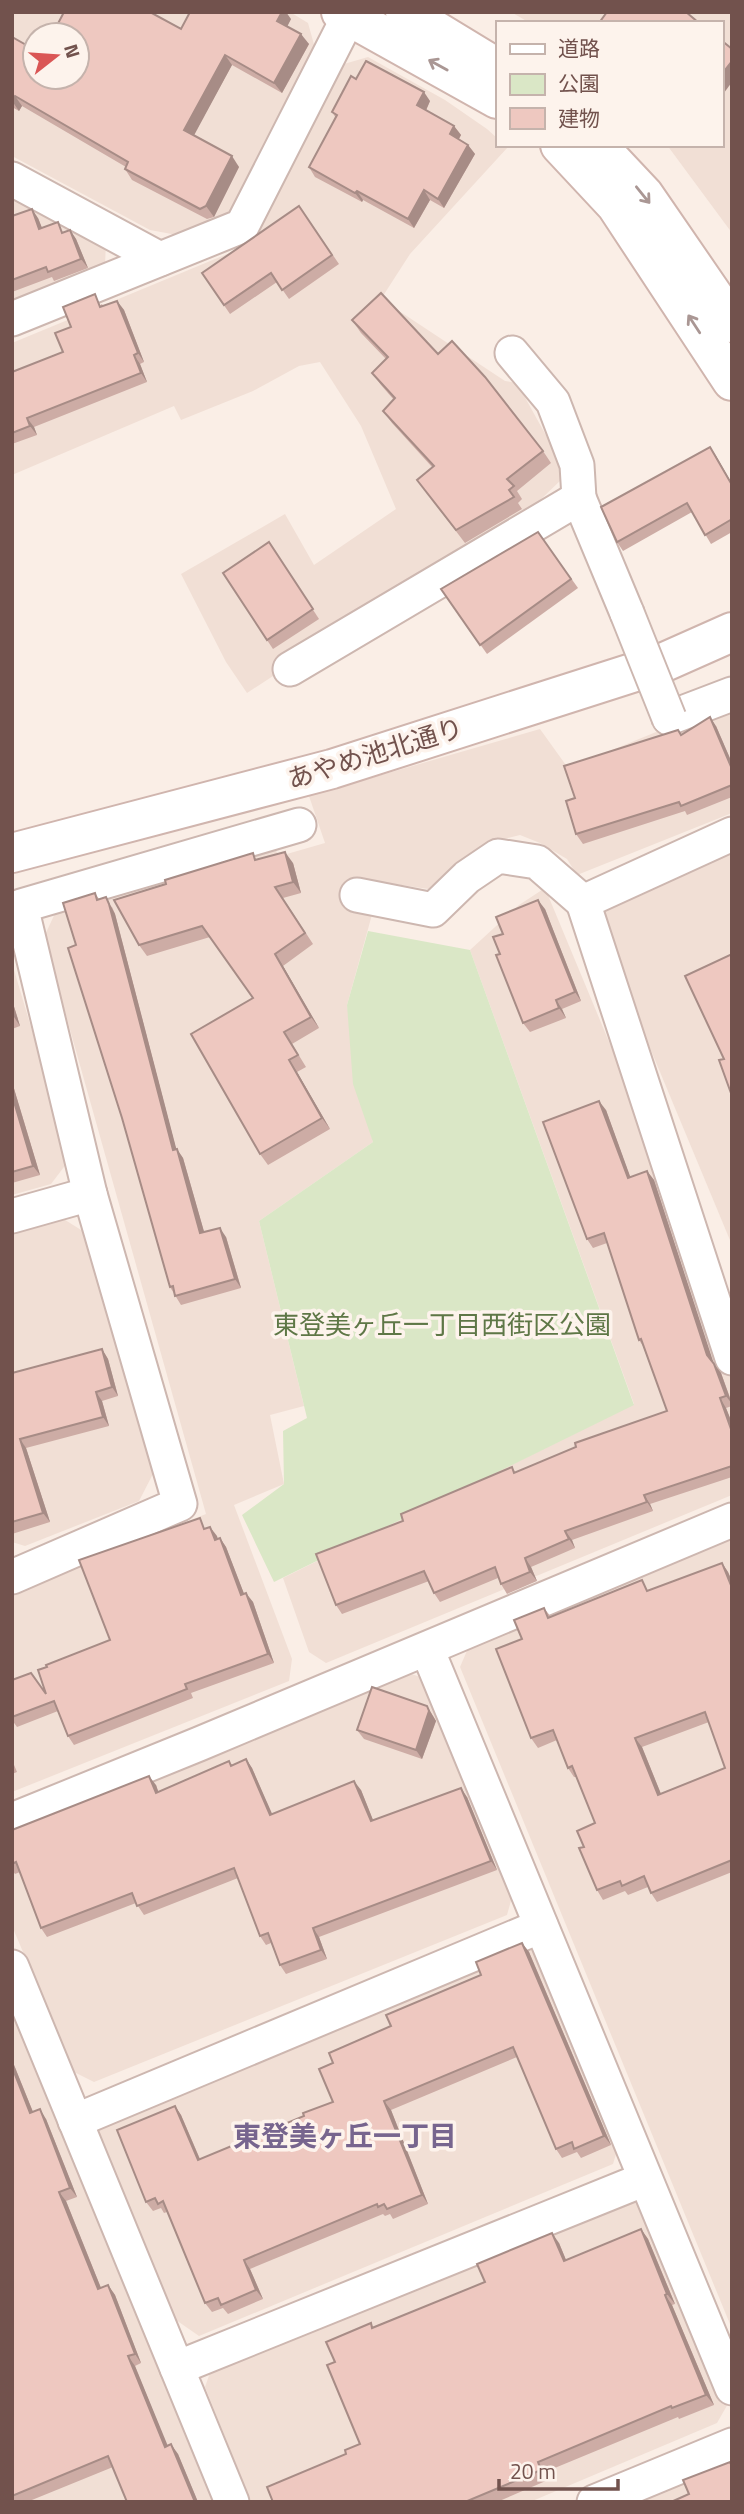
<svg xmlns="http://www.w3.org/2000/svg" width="744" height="2514" viewBox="0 0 744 2514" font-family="'Titillium Web','Noto Sans JP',sans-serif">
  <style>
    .residential { fill: #f1dfd5; fill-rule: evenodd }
    .green { fill: #dae7c6 }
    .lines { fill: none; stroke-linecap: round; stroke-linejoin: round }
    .street-casing { stroke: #cdb7b0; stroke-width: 37 }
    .secondary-casing { stroke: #d0b5ae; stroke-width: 42 }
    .street { stroke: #fff; stroke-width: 33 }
    .secondary { stroke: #fff; stroke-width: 38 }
    .street-bridge-casing { stroke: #cdb7b0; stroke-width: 37; stroke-linecap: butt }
    .street-bridge { stroke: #fff; stroke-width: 33 }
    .wall { fill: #cdaca5; fill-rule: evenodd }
    .shaded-wall { fill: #a78c86 }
    .building { fill: #eec8c0; stroke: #a78c86; stroke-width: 2; fill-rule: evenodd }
    .oneway { stroke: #aa9794 }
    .labels { text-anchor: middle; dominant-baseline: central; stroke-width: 7; stroke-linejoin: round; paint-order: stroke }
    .street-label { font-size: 26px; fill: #72524d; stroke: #fdf3ec }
    .park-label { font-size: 26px; fill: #5e7746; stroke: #fdf3ec }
    .neighbourhood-label { font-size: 28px; font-weight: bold; fill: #77658e; stroke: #fdf3ec }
  </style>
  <rect width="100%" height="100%" fill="#faeee6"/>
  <g class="residential">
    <path d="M 12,12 L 290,12 L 308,23 L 315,48 L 226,218 L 177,235 L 150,230 L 12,156 ZM 35,35 L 77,35 L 77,77 L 35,77 Z"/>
    <path d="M 511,12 L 732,12 L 732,233 L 667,145 L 721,145 L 721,23 L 530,23 Z"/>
    <path d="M 368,57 L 445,100 L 487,129 L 497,138 L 497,145 L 508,147 L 410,254 L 381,299 L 505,381 L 517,383 L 563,466 L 562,479 L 537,503 L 247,693 L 226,662 L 181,574 L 285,514 L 314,565 L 396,509 L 361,426 L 320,362 L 299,366 L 253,391 L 181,420 L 174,406 L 12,475 L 12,343 L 249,245 L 344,64 Z"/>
    <path d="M 12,193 L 106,240 L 105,266 L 12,304 Z"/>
    <path d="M 732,701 L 732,813 L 577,875 L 567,859 L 540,843 L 520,835 L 489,843 L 435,890 L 381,882 L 347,1005 L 373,1142 L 259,1221 L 304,1406 L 270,1415 L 284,1484 L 234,1505 L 292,1659 L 289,1681 L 12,1792 L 12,1590 L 206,1514 L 44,937 L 58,907 L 273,847 L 280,856 L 325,843 L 309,796 L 540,729 L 568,768 Z"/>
    <path d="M 732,848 L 732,1245 L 598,923 L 605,900 Z"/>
    <path d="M 545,888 L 721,1311 L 732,1362 L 732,1495 L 326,1663 L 309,1652 L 283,1578 L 634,1404 L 470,950 L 519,905 Z"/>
    <path d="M 12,963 L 70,1159 L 51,1184 L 12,1195 Z"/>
    <path d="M 62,1218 L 89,1235 L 155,1470 L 139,1501 L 25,1546 L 12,1542 L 12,1232 Z"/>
    <path d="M 732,1537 L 732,2329 L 460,1667 L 469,1646 Z"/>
    <path d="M 405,1672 L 430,1680 L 515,1886 L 507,1915 L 94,2082 L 74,2072 L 12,1926 L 12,1833 Z"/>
    <path d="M 518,1942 L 541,1952 L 620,2141 L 613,2164 L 199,2336 L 176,2320 L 98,2130 L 107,2114 Z"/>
    <path d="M 12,2006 L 213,2502 L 12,2502 Z"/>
    <path d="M 625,2197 L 647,2206 L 729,2402 L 717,2423 L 530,2502 L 251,2502 L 205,2387 L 212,2367 Z"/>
    <path d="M 732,2462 L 732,2502 L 635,2502 Z"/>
  </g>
  <path class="green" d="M 368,931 L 470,950 L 634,1405 L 274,1582 L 242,1515 L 284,1484 L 283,1431 L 307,1418 L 259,1221 L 373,1142 L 353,1084 L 347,1005 Z"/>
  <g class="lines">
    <g class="street-casing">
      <g id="street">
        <path d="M 12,179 L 160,259"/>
        <path d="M 12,319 L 242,226 L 351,12"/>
        <path d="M 512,353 L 553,402 L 577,465 L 579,498"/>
        <path d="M 290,669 L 579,498 L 627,613"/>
        <path d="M 669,718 L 732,694"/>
        <path d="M 732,834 L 583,902 L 732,1358"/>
        <path d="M 357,895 L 433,910 L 467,877 L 498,856 L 537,862 L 583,902"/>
        <path d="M 12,1216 L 90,1194"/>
        <path d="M 12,1577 L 180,1504 L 90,1194 L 21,906 L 299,825"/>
        <path d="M 427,1649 L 732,2388"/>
        <path d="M 12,1820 L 199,1744 L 732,1520"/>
        <path d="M 12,1967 L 232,2502"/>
        <path d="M 75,2121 L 541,1926"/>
        <path d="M 177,2368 L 645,2179"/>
        <path d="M 594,2502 L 732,2445"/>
      </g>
    </g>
    <g class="secondary-casing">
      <g id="secondary">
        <path d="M 341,12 L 497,99"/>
        <path d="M 405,12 L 497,68"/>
        <path d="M 560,145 L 616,205 L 732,381"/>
        <path d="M 597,145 L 644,195 L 732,323"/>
        <path d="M 12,853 L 332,769 L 660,664 L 732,632"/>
      </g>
    </g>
    <use href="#street" class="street"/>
    <use href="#secondary" class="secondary"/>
    <g class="street-bridge-casing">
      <path id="street-bridge" d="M 627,613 L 669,718"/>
    </g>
    <use href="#street-bridge" class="street-bridge"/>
  </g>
  <g class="wall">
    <path d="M 291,19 L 287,26 L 309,44 L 282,93 L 232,65 L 193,136 L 239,167 L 214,217 L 207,219 L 132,180 L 125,169 L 126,167 L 22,106 L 19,111 L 12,107 L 12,37 L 35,77 L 181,29 Z"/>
    <path d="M 356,79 L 430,101 L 426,110 L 454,126 L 461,135 L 459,139 L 468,145 L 475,154 L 444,208 L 430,200 L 414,228 L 363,200 L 362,202 L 315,177 L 309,167 L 336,118 L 332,112 Z"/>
    <path d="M 299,206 L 339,264 L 289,299 L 277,282 L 230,314 L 202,273 Z"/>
    <path d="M 12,216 L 38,218 L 42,228 L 65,232 L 70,230 L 76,239 L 88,268 L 54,281 L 52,277 L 12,292 Z"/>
    <path d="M 117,301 L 124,310 L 144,362 L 140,364 L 147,382 L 34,427 L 37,435 L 12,444 L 12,372 L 63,352 L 71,327 L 102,304 L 103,306 Z"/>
    <path d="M 352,320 L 438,354 L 543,451 L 551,463 L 517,491 L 522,499 L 518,503 L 522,509 L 465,543 L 417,480 L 432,467 L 392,423 L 383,411 L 394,400 L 381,385 L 372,373 L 386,359 L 361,333 Z"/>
    <path d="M 710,447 L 716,456 L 732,484 L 732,532 L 711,544 L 692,512 L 623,551 L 617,542 Z"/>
    <path d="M 538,532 L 578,588 L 487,654 L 441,589 Z"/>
    <path d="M 269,542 L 319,619 L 273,649 L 267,640 Z"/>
    <path d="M 716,726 L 732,763 L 732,797 L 687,815 L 685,811 L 583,844 L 576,834 L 575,798 L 681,735 Z"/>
    <path d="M 257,859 L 293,863 L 301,893 L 283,898 L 313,944 L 283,966 L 319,1028 L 292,1044 L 306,1067 L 297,1072 L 330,1129 L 268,1165 L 260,1154 L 253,998 L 210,937 L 147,956 L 139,945 Z"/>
    <path d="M 95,893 L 99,899 L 112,907 L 115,914 L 176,1149 L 183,1158 L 204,1232 L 226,1237 L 241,1288 L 181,1305 L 170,1287 L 76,945 Z"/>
    <path d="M 545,909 L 581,1001 L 562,1009 L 566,1018 L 530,1032 L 523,1023 L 500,954 L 503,934 Z"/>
    <path d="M 12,1000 L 20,1026 L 12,1029 Z"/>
    <path d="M 12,1082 L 40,1175 L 12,1183 Z"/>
    <path d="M 606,1110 L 630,1177 L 647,1171 L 654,1180 L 713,1363 L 721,1373 L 732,1403 L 732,1406 L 726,1408 L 732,1423 L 732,1477 L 650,1504 L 653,1511 L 572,1540 L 575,1548 L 531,1567 L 537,1581 L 507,1594 L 501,1584 L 498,1578 L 440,1602 L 434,1593 L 429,1581 L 342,1614 L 336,1605 L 403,1521 L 512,1467 L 516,1473 L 667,1411 L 643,1346 L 639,1340 L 607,1243 L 593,1248 L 587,1239 Z"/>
    <path d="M 102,1349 L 108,1359 L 118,1396 L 102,1401 L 109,1426 L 26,1448 L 50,1522 L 12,1534 L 12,1370 L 14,1373 Z"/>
    <path d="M 210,1527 L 218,1539 L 220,1538 L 226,1547 L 244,1594 L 253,1602 L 274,1663 L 191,1693 L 193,1698 L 74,1745 L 68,1736 L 58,1711 L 17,1727 L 12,1720 L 12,1680 L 46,1694 L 110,1640 L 207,1528 Z"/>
    <path d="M 722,1563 L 728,1572 L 732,1581 L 732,1872 L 657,1902 L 651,1893 L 648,1887 L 628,1895 L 625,1891 L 603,1900 L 597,1890 L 584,1847 L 595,1823 L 576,1777 L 574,1777 L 568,1768 L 557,1740 L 538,1748 L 531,1738 L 522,1639 L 544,1608 L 551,1617 L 649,1590 ZM 709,1722 L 725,1768 L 661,1794 L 642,1747 Z"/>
    <path d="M 427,1706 L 436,1721 L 422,1759 L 364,1739 L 357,1730 Z"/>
    <path d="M 246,1759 L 252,1768 L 272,1815 L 361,1790 L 373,1820 L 467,1797 L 497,1870 L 319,1937 L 327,1959 L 286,1974 L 280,1965 L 271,1943 L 266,1945 L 260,1936 L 238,1878 L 144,1915 L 136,1903 L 47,1937 L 41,1928 L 20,1872 L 15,1874 L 12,1870 L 12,1830 L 156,1785 L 158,1792 L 229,1761 L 232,1765 Z"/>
    <path d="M 12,1760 L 17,1772 L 12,1774 Z"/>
    <path d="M 522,1943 L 529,1952 L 611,2145 L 581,2158 L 577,2152 L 562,2158 L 556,2149 L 517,2057 L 391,2110 L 428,2204 L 393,2219 L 390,2214 L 385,2216 L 383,2214 L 250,2269 L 263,2299 L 228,2314 L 223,2308 L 212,2312 L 205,2303 L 167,2212 L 164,2213 L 161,2208 L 153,2211 L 146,2202 L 175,2106 L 181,2115 L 200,2159 L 304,2116 L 333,2102 L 333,2063 L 391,2026 L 481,1975 Z"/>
    <path d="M 12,2060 L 33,2112 L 46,2119 L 77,2197 L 66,2201 L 101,2288 L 108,2285 L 115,2295 L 141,2363 L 135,2366 L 167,2446 L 178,2454 L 198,2502 L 127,2502 L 113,2467 L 27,2502 L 12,2502 Z"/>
    <path d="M 641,2229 L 648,2239 L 675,2304 L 672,2305 L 714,2405 L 679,2419 L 678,2417 L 545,2472 L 548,2480 L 497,2502 L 273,2502 L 360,2444 L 371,2323 L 373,2327 L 485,2282 L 559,2243 L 566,2260 Z"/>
  </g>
  <g class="shaded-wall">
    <path d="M 282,12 L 286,12 L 291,19 L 285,31 L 277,21 Z"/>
    <path d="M 301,34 L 309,44 L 282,93 L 274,83 Z"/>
    <path d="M 225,55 L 232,65 L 191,141 L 184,130 Z"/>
    <path d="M 732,61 L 732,82 L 721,97 L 721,75 Z"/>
    <path d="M 424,92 L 430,101 L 424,115 L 417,105 Z"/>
    <path d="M 15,96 L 22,106 L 19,111 L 12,101 Z"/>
    <path d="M 454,126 L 461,135 L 456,144 L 450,134 Z"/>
    <path d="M 468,145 L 475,154 L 444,208 L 438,199 Z"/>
    <path d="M 232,156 L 239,167 L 214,217 L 206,206 Z"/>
    <path d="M 424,190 L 430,200 L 414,228 L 408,219 Z"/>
    <path d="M 357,191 L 363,200 L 362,202 L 355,193 Z"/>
    <path d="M 32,209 L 38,218 L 46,238 L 39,229 Z"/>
    <path d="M 70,230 L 76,239 L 88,268 L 81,259 Z"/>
    <path d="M 117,301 L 124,310 L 144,362 L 138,353 Z"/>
    <path d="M 134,355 L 140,364 L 147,382 L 141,373 Z"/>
    <path d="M 27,418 L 34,427 L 37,435 L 30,426 Z"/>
    <path d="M 710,447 L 716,456 L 732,484 L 732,486 Z"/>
    <path d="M 710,717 L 716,726 L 732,763 L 732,769 Z"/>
    <path d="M 285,852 L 293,863 L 301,893 L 293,882 Z"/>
    <path d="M 106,897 L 115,914 L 179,1159 L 173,1150 Z"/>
    <path d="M 538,900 L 545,909 L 581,1001 L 575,992 Z"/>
    <path d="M 275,954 L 283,966 L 319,1028 L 311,1017 Z"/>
    <path d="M 12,1000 L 20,1026 L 14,1017 L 12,1012 Z"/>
    <path d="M 556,1000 L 562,1009 L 566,1018 L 559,1008 Z"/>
    <path d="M 289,1060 L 297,1072 L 330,1129 L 322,1118 Z"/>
    <path d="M 12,1082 L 40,1175 L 33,1166 L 12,1095 Z"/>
    <path d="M 599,1101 L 606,1110 L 634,1187 L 628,1178 Z"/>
    <path d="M 177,1149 L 183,1158 L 207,1242 L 200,1233 Z"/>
    <path d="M 647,1171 L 654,1180 L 714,1364 L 707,1355 Z"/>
    <path d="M 220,1228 L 226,1237 L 241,1288 L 235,1279 Z"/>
    <path d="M 102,1349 L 108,1359 L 118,1396 L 112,1387 Z"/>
    <path d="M 714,1364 L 721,1373 L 732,1404 L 726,1396 Z"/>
    <path d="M 96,1392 L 102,1401 L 109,1426 L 103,1417 Z"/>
    <path d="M 720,1398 L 726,1408 L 732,1423 L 732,1432 Z"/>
    <path d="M 20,1439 L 26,1448 L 50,1522 L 43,1513 Z"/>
    <path d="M 644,1495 L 650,1504 L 653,1511 L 647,1502 Z"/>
    <path d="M 210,1527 L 217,1536 L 221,1549 L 215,1540 Z"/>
    <path d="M 565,1531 L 572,1540 L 575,1548 L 569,1539 Z"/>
    <path d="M 220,1538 L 226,1547 L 248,1604 L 241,1595 Z"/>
    <path d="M 525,1558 L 531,1567 L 537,1581 L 530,1572 Z"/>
    <path d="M 722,1563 L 728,1572 L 732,1581 L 732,1588 Z"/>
    <path d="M 246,1593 L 253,1602 L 274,1663 L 268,1654 Z"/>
    <path d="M 427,1706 L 436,1721 L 422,1759 L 416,1750 Z"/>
    <path d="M 635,1738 L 642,1747 L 665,1804 L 658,1795 Z"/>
    <path d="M 246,1759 L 252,1768 L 277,1825 L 270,1815 Z"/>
    <path d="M 149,1776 L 156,1785 L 162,1802 L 156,1793 Z"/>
    <path d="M 354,1781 L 361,1790 L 377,1830 L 371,1821 Z"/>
    <path d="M 461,1788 L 467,1797 L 497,1870 L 491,1861 Z"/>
    <path d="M 313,1928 L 319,1937 L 327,1959 L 321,1950 Z"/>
    <path d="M 522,1943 L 529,1952 L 611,2145 L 604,2136 Z"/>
    <path d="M 12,2060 L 37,2122 L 30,2113 L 12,2067 Z"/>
    <path d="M 384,2101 L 391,2110 L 428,2204 L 422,2195 Z"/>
    <path d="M 175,2106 L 181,2115 L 204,2169 L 198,2160 Z"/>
    <path d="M 40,2109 L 46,2119 L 77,2197 L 70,2188 Z"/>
    <path d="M 59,2192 L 66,2201 L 105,2298 L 98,2289 Z"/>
    <path d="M 641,2229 L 648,2239 L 675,2304 L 667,2294 Z"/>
    <path d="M 552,2233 L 559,2243 L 571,2272 L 564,2261 Z"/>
    <path d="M 244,2260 L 250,2269 L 263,2299 L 256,2290 Z"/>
    <path d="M 108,2285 L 115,2295 L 141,2363 L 135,2354 Z"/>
    <path d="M 665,2295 L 672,2305 L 714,2405 L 706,2395 Z"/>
    <path d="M 128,2356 L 135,2366 L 172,2456 L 165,2447 Z"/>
    <path d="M 171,2444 L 178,2454 L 198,2502 L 195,2502 Z"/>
    <path d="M 538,2462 L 545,2472 L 548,2480 L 541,2470 Z"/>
  </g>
  <g class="building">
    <path d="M 64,12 L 150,12 L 181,29 L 190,12 L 282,12 L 277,21 L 301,34 L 274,83 L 225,55 L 184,130 L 232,156 L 206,206 L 200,209 L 125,169 L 128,162 L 15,96 L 12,100 L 12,37 L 35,50 L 35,77 L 77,77 L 77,35 L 52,35 Z"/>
    <path d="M 607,12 L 686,12 L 699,23 L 599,23 Z"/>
    <path d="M 721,40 L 732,49 L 732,61 L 721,75 Z"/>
    <path d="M 366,61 L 424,92 L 417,105 L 454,126 L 450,134 L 468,145 L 438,199 L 424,190 L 408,219 L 357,191 L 355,193 L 309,167 L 337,115 L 332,112 L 351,76 L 356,79 Z"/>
    <path d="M 299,206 L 332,255 L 282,290 L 271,273 L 224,305 L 202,273 Z"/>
    <path d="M 32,209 L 39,229 L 58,222 L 62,233 L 70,230 L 81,259 L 48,272 L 46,267 L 12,280 L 12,216 Z"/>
    <path d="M 381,293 L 438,354 L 452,341 L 485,377 L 543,451 L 507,479 L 514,486 L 509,490 L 514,497 L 456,530 L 417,480 L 434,466 L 383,411 L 395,398 L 372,373 L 388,357 L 352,320 Z"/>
    <path d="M 95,294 L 100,307 L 117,301 L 138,353 L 134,355 L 141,373 L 27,418 L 30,426 L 12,433 L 12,372 L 63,352 L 55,333 L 71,327 L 63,307 Z"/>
    <path d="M 710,447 L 732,485 L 732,519 L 705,535 L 687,503 L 617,542 L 601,507 Z"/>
    <path d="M 538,532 L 571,579 L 480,645 L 441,589 Z"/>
    <path d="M 269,542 L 313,609 L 267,640 L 223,573 Z"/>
    <path d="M 710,717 L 732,769 L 732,785 L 681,806 L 679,802 L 576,834 L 566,801 L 575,798 L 564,766 L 678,730 L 681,735 Z"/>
    <path d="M 285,852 L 293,882 L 275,887 L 305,933 L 275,954 L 311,1017 L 284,1032 L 298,1055 L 289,1060 L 322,1118 L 260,1154 L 191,1034 L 253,998 L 202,926 L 139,945 L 114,900 L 166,884 L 165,880 L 253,853 L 255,860 Z"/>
    <path d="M 95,893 L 97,900 L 106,897 L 109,904 L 173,1150 L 177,1149 L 200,1233 L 220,1228 L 235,1279 L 175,1296 L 173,1286 L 170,1287 L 122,1118 L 68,948 L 76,945 L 63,903 Z"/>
    <path d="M 538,900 L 575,992 L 556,1000 L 559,1008 L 523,1023 L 496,955 L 500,954 L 493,937 L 503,934 L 496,917 Z"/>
    <path d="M 732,954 L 732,1096 L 719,1060 L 724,1059 L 685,976 Z"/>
    <path d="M 12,1095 L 33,1166 L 12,1172 Z"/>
    <path d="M 599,1101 L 628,1178 L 647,1171 L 707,1355 L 714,1364 L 726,1396 L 720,1398 L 732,1432 L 732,1466 L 644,1495 L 647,1502 L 565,1531 L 569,1539 L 525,1558 L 530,1572 L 501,1584 L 495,1567 L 434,1593 L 424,1571 L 336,1605 L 316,1554 L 403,1521 L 401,1514 L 512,1467 L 514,1473 L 576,1447 L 575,1443 L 667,1411 L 641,1339 L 639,1340 L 604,1233 L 587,1239 L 543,1122 Z"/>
    <path d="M 102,1349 L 112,1387 L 96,1392 L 103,1417 L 20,1439 L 43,1513 L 12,1522 L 12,1373 Z"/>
    <path d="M 200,1518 L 204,1529 L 210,1527 L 215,1540 L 220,1538 L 241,1595 L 246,1593 L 268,1654 L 185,1684 L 187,1689 L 68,1736 L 54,1701 L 12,1717 L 12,1680 L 31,1673 L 46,1694 L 38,1670 L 47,1667 L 46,1665 L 110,1640 L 79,1560 Z"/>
    <path d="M 722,1563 L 732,1588 L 732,1860 L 651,1893 L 644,1876 L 622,1886 L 620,1881 L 597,1890 L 579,1848 L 584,1847 L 577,1831 L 595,1823 L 572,1766 L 568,1768 L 553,1730 L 531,1738 L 496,1649 L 522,1639 L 514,1620 L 544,1608 L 548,1618 L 642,1580 L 647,1591 ZM 705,1712 L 725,1768 L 658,1795 L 635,1738 Z"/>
    <path d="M 372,1687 L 427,1706 L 429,1711 L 416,1750 L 357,1730 Z"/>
    <path d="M 246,1759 L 270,1815 L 354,1781 L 371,1821 L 461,1788 L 491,1861 L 313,1928 L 321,1950 L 280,1965 L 268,1933 L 260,1936 L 234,1868 L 137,1906 L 132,1893 L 41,1928 L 16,1862 L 12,1864 L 12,1830 L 149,1776 L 156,1793 L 229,1761 L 231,1766 Z"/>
    <path d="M 522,1943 L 604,2136 L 574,2149 L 572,2142 L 556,2149 L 513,2047 L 384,2101 L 422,2195 L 387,2209 L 384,2204 L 378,2207 L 377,2204 L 244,2260 L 256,2290 L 221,2305 L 218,2298 L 205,2303 L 163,2201 L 158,2204 L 155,2198 L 146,2202 L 117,2130 L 175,2106 L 198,2160 L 304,2116 L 303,2113 L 333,2102 L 319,2069 L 333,2063 L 329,2053 L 391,2026 L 386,2015 L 481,1975 L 476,1962 Z"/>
    <path d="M 12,2067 L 30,2113 L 40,2109 L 70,2188 L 59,2192 L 98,2289 L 108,2285 L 135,2354 L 128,2356 L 165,2447 L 171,2444 L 195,2502 L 127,2502 L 108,2456 L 12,2496 Z"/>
    <path d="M 641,2229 L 667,2294 L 665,2295 L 706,2395 L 672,2408 L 671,2406 L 538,2462 L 541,2470 L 465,2502 L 273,2502 L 267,2487 L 346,2454 L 345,2450 L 360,2444 L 327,2365 L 335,2362 L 326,2342 L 371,2323 L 372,2328 L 485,2282 L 477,2264 L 552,2233 L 564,2261 Z"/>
    <path d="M 730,2462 L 732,2467 L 732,2502 L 671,2502 L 689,2494 L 683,2480 Z"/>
  </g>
  <defs><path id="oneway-shaft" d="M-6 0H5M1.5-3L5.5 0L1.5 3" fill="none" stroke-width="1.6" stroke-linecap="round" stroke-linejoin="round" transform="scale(1.75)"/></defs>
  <g class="oneway">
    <use href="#oneway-shaft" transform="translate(438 65) rotate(-151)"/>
    <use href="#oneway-shaft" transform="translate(643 195) rotate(51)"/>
    <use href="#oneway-shaft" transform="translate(694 324) rotate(-123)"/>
  </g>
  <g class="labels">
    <g class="street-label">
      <text transform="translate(375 753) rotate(-17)">あやめ池北通り</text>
    </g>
    <g class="park-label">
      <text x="442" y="1324">東登美ヶ丘一丁目西街区公園</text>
    </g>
    <g class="neighbourhood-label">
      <text x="345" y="2135">東登美ヶ丘一丁目</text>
    </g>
  </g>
  <rect width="744" height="2514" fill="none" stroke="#72524d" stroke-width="28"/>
  <rect x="496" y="21" width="228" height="126" fill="#fdf3ec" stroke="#c5b3ac" stroke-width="2"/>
  <rect x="510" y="44" width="35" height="10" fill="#ffffff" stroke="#c5b3ac" stroke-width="2"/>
  <text x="558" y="56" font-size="21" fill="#72524d">道路</text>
  <rect x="510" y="74" width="35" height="21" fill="#dae7c6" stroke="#c5b3ac" stroke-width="2"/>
  <text x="558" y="91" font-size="21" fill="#72524d">公園</text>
  <rect x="510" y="108" width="35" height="21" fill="#eec8c0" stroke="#c5b3ac" stroke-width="2"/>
  <text x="558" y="126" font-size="21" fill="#72524d">建物</text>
  <g transform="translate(56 56) rotate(73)"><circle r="33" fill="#fdf3ec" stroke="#c5b3ac" stroke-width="2"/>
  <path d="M0-5L12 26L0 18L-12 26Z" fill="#da5655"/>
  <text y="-10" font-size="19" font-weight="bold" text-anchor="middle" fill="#72524d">N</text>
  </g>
  <path d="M499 2479v10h119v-10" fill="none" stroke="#72524d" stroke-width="3.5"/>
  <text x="510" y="2479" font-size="21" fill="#72524d" stroke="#fdf3ec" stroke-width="5" paint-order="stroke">20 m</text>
</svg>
